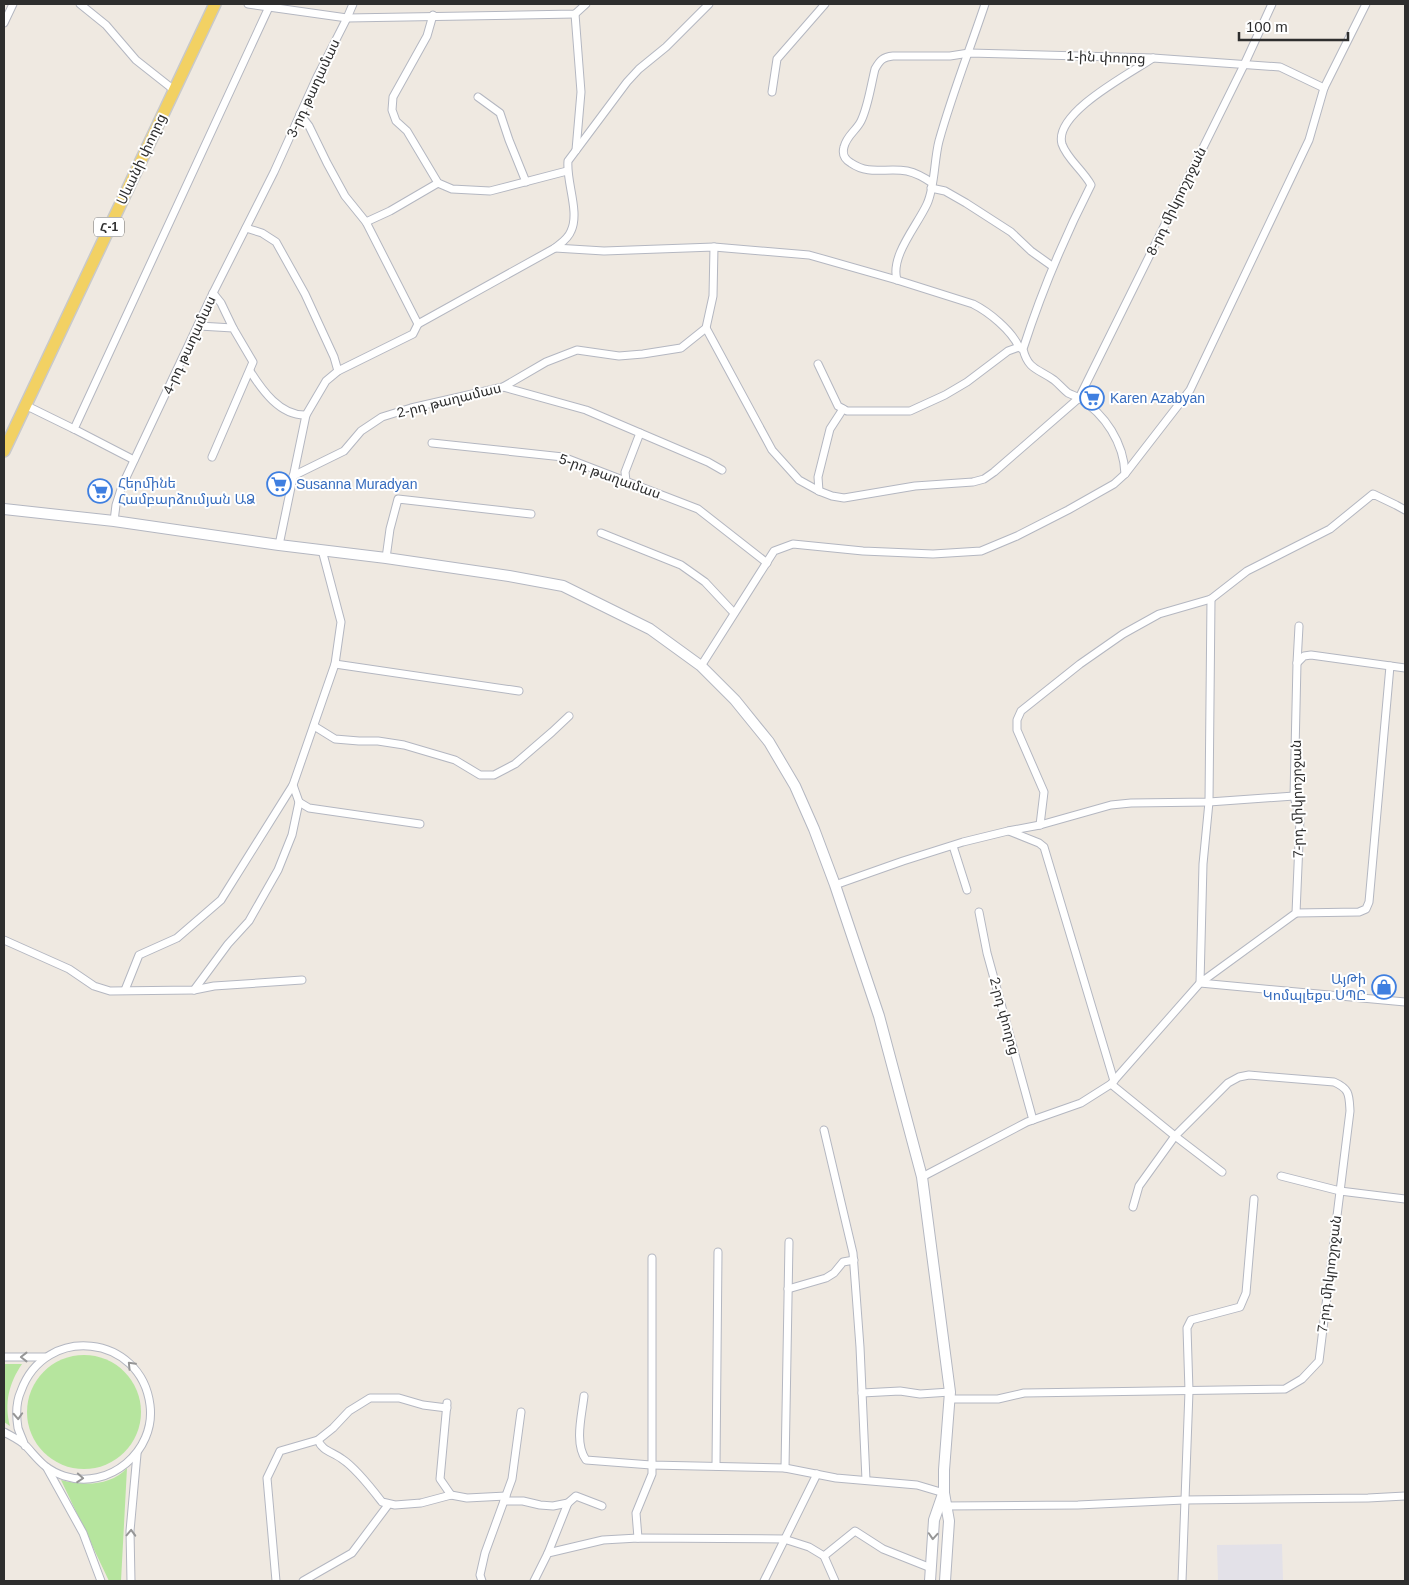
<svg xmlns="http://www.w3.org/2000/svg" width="1409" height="1585" viewBox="0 0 1409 1585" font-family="Arial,'Noto Sans Armenian',sans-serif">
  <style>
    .industrial { fill: #e3e1e8 }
    .green { fill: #b6e59e }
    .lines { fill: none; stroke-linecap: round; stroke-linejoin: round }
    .minor-casing { stroke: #b4b7c1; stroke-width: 9 }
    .secondary-casing { stroke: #b4b7c1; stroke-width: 12 }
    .primary-casing { stroke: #c9c9c9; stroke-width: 14 }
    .minor { stroke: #fff; stroke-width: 7 }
    .secondary { stroke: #fff; stroke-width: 10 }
    .primary { stroke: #f2d163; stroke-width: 11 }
    .oneway { stroke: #969696 }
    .labels { text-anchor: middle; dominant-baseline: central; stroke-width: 4; stroke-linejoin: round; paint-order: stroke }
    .shield { fill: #fff; stroke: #6d6d6d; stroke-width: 1 }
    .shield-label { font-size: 12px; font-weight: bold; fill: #2e2e2e }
    .street-label { font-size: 14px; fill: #2e2e2e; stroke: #fff }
    .shop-label { font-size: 14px; fill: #366cbe; stroke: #fff; text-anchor: start }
  </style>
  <rect width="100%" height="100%" fill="#efe9e1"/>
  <path class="industrial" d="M 1282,1544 L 1283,1581 L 1218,1581 L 1217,1545 Z"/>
  <g class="green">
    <circle cx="84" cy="1412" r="57"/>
    <path d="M 4,1364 L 22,1364 C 9,1383 4,1403 10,1426 L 4,1422 Z"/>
    <path d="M 127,1468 L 121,1581 L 109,1581 L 61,1480 C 83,1486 111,1486 127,1468 Z"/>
  </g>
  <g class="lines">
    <g class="minor-casing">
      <g id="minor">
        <path d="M 80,4 L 106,25 L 136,60 L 174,90"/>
        <path d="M 248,4 L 347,18 L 575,14 L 586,4"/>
        <path d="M 575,14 L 581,92 L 576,150"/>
        <path d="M 433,15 L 427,36 L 393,97 L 392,110 L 396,121 L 407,131 L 438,183 L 452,189 L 490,191 L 567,171"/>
        <path d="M 4,23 L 13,4"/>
        <path d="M 772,92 L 777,59 L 825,4"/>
        <path d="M 478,97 L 500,113 L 509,140 L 526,182"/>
        <path d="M 932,183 C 925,178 916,173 907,171 C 886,167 870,176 851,163 C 844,159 842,154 844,147 C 847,135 856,131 861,121 C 868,107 871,85 875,69 C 880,60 883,57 893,56 L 950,56 L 969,53 L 1153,58 L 1280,67 L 1324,88"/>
        <path d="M 931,188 L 945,191 L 966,203 L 1011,232 L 1031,251 L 1052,266"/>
        <path d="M 366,222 L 390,211 L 438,183"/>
        <path d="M 246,228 L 262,233 L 276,242 L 305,294 L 334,357 L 338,371"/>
        <path d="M 555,248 L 604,251 L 714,247 L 809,255 L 897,280 L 973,304 C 989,312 1011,330 1019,347"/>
        <path d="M 897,280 C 890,256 917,226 927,204 C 935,187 934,160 939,141 C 952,94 970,49 985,4"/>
        <path d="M 213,293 L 221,303 L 233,328"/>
        <path d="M 418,324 L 555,248 C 561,243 568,239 571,231 C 580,212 566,182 568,161 L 627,82 L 639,69 L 666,47 L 709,4"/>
        <path d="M 199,326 L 233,328 L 253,362 L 212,457"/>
        <path d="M 706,328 L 772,450 L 799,480 L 819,491 L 832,496 L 844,498 L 915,486 L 973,482 L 984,479 L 994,472 L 1079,398 L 1244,65 L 1272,4"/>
        <path d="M 818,364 L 838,406 L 847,411 L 910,411 L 945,395 L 967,382 L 1008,351 L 1019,347 L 1022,349"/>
        <path d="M 250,371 C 262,390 280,416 306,415"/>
        <path d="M 503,387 L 586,410 L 708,462 L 722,470"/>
        <path d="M 25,405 L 74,429"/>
        <path d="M 432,443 L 563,457 L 698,509 L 767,563"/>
        <path d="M 134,460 L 74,429 L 269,7"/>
        <path d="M 1125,474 C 1124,443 1105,414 1079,398 C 1076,396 1072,395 1068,393 C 1063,389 1059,384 1054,380 C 1039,369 1028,370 1023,349 C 1041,293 1064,238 1091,185 C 1083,170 1067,159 1062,144 C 1053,113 1131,73 1153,58"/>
        <path d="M 293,476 L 344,451 L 361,431 L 382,417 L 411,408 L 503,387 L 546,362 L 577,350 L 619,356 L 643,354 L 681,348 L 706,328 L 713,296 L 714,247"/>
        <path d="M 626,481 L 625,472 L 640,433"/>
        <path d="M 819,491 L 818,477 L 830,429 L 843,409"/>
        <path d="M 114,521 L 116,505 L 122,486 L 213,293 L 274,172 L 317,77 L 347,18 L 353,4"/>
        <path d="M 601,533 L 681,565 L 705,582 L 734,613"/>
        <path d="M 279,545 L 306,415 L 326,381 L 338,371 L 413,334 L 418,324 L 366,222 L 345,196 L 327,163 L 309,126 L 300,114"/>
        <path d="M 386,558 L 390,529 L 398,499 L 531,514"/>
        <path d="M 1211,599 L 1209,802 L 1203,864 L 1200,983 L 1296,913 L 1300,819 L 1294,796 L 1297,663 L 1299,626"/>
        <path d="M 1297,663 L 1304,656 L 1311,655 L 1405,668"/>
        <path d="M 335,664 L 519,691"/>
        <path d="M 701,666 L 774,551 L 793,544 L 863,551 L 933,554 L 981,551 L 1017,536 L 1068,510 L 1114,484 L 1125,474 L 1190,390 L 1309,140 L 1324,88 L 1366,4"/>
        <path d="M 314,726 L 335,739 L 359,741 L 378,741 L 404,745 L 455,760 L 480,775 L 494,775 L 515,764 L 552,732 L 569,716"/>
        <path d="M 293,785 L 299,802 L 309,808 L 420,824"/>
        <path d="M 1040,825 L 1044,792 L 1017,730 L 1017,720 L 1021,711 L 1080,664 L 1123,634 L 1159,614 L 1211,599 L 1247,571 L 1330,529 L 1373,494 L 1396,505 L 1405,510"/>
        <path d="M 1009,831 L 1039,843 L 1044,847 L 1114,1081"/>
        <path d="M 953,846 L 967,890"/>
        <path d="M 835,885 L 903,861 L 963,842 L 1008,831 L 1040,825 L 1111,805 L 1131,803 L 1209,802 L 1294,796"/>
        <path d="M 979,912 L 987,953 L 1033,1120"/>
        <path d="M 1296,913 L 1359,912 L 1366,909 L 1369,902 L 1390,666"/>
        <path d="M 4,940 L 69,969 L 94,986 L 110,991 L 194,990 L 214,986 L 302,980"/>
        <path d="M 125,990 L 139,955 L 177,938 L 221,900 L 293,785 L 335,664 L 341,622 L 322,550"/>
        <path d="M 194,990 L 228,944 L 249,921 L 278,870 L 292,835 L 299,802"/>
        <path d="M 1111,1084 L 1175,1136 L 1222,1172"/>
        <path d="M 824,1130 L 853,1253 L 860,1347 L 866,1480"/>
        <path d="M 1281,1176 L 1340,1191 L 1405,1199"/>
        <path d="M 922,1177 L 1027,1122 L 1081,1103 L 1111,1084 L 1200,983 L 1405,1002"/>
        <path d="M 788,1289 L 826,1278 L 834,1273 L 843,1262 L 854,1260"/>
        <path d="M 4,1357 L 45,1357"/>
        <path d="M 862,1393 L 900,1391 L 920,1394 L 950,1392"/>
        <path d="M 584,1396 C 582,1415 574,1443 586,1460 L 651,1465 L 785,1468 L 836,1478 L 917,1485 L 944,1493"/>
        <path d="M 951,1399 L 998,1399 L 1024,1393 L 1285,1389 L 1302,1379 L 1319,1361 L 1350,1111 C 1349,1095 1350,1089 1334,1082 L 1249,1075 L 1239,1077 L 1228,1083 L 1175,1136 L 1139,1186 L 1133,1207"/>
        <path d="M 447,1403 L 440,1479 L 451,1495"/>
        <path d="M 447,1408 L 423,1405 L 399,1398 L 370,1398 L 349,1411 L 333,1428 L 318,1440 C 322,1451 333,1452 342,1459 C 356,1468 372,1489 382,1502 L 395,1505 L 421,1503 L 451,1495 L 467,1498 L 506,1496"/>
        <path d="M 4,1432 C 11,1436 20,1440 26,1446 C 39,1460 44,1469 64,1476 C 109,1491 156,1451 150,1405 C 141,1334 45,1324 21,1391 C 16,1402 16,1416 18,1428 C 20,1434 23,1440 25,1446"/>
        <path d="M 716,1466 L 718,1252"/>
        <path d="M 47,1468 L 83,1533 L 101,1581"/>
        <path d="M 785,1468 L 789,1242"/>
        <path d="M 504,1501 L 523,1501 L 540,1505 L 553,1506 L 568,1503"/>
        <path d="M 942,1506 L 1078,1505 L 1184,1500 L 1368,1498 L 1405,1496"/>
        <path d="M 638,1538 L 636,1513 L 652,1474 L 652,1258"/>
        <path d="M 548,1553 L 568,1503 L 576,1496 L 602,1506"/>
        <path d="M 824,1556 L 855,1531 L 883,1549 L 931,1568"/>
        <path d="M 131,1581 L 130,1531 L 137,1454"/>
        <path d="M 276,1581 L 267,1478 L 280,1451 L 318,1440"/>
        <path d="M 303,1581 L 352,1553 L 388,1505"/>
        <path d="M 482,1581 L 480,1575 L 485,1553 L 512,1479 L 521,1412"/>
        <path d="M 534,1581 L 548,1553 L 603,1540 L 638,1538 L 784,1539 L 809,1547 L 824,1556 L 835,1581"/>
        <path d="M 764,1581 L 817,1474"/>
        <path d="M 1182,1581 L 1189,1391 L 1187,1328 L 1191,1320 L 1240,1307 L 1246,1293 L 1254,1199"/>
      </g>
    </g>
    <g class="secondary-casing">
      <g id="secondary">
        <path d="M 4,509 L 114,521 L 279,545 L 386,558 L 509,576 L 563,586 L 650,629 L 701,666 L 735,700 L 769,742 L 795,786 L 814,829 L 835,885 L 879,1016 L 922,1177 L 950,1392 L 944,1470 L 944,1493 L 949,1521 L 945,1581"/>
        <path d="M 930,1581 L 934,1520 L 943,1494"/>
      </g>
    </g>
    <g class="primary-casing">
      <path id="primary" d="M 4,451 L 215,4"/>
    </g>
    <use href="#minor" class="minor"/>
    <use href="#secondary" class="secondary"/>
    <use href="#primary" class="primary"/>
  </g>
  <defs><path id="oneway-chevron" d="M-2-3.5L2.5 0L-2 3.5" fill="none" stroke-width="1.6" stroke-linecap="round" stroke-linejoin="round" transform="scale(1.25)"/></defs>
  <g class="oneway">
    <use href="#oneway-chevron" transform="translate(24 1357) rotate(-180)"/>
    <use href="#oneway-chevron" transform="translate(131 1365) rotate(-134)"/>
    <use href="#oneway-chevron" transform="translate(18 1416) rotate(87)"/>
    <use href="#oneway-chevron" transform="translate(80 1478) rotate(4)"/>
    <use href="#oneway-chevron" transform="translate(131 1533) rotate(-88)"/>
    <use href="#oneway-chevron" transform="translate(933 1536) rotate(94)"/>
  </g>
  <defs>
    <g id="supermarket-ring" transform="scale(1.25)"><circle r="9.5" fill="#fff" stroke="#3f7fe0" stroke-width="1.5"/><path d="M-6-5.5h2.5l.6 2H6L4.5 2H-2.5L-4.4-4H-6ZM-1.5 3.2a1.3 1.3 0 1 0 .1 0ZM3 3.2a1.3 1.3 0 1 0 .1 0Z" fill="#3f7fe0"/></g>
    <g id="shop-ring" transform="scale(1.25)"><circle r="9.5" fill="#fff" stroke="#3f7fe0" stroke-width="1.5"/><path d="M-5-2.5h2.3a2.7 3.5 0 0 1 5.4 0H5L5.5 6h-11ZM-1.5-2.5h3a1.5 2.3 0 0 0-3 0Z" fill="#3f7fe0"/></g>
  </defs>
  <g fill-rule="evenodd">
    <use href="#supermarket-ring" x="1092" y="398"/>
    <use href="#supermarket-ring" x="279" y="484"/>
    <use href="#supermarket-ring" x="100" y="491"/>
    <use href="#shop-ring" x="1384" y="987"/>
  </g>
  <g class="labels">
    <rect class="shield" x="94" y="217.5" width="30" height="19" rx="4"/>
    <g class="shield-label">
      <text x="109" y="227">Հ-1</text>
    </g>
    <g class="street-label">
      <text transform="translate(1106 57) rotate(2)">1-ին փողոց</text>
      <text transform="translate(313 88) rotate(-65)">3-րդ թաղամաս</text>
      <text transform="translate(141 159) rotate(-65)">Սևանի փողոց</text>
      <text transform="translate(1176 201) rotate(-64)">8-րդ միկրոշրջան</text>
      <text transform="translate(189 345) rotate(-65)">4-րդ թաղամաս</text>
      <text transform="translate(449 400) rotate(-14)">2-րդ թաղամաս</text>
      <text transform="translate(610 476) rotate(20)">5-րդ թաղամաս</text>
      <text transform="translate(1297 799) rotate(-91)">7-րդ միկրոշրջան</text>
      <text transform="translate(1005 1016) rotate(75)">2-րդ փողոց</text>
      <text transform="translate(1329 1274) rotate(-83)">7-րդ միկրոշրջան</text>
    </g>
    <g class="shop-label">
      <text x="1110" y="398">Karen Azabyan</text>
      <text x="118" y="483">Հերմինե<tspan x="118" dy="16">Համբարձումյան ԱՁ</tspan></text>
      <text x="296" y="484">Susanna Muradyan</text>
      <text x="1366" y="979" text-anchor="end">ԱյԹի<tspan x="1366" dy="16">Կոմպլեքս ՍՊԸ</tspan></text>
    </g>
  </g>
  <rect width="1409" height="1585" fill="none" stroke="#2e2e2e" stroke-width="10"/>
  <path d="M1239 32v8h109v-8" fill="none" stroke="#2e2e2e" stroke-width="2.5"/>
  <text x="1246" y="32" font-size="15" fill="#2e2e2e" stroke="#ffffff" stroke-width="4" paint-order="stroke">100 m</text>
</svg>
